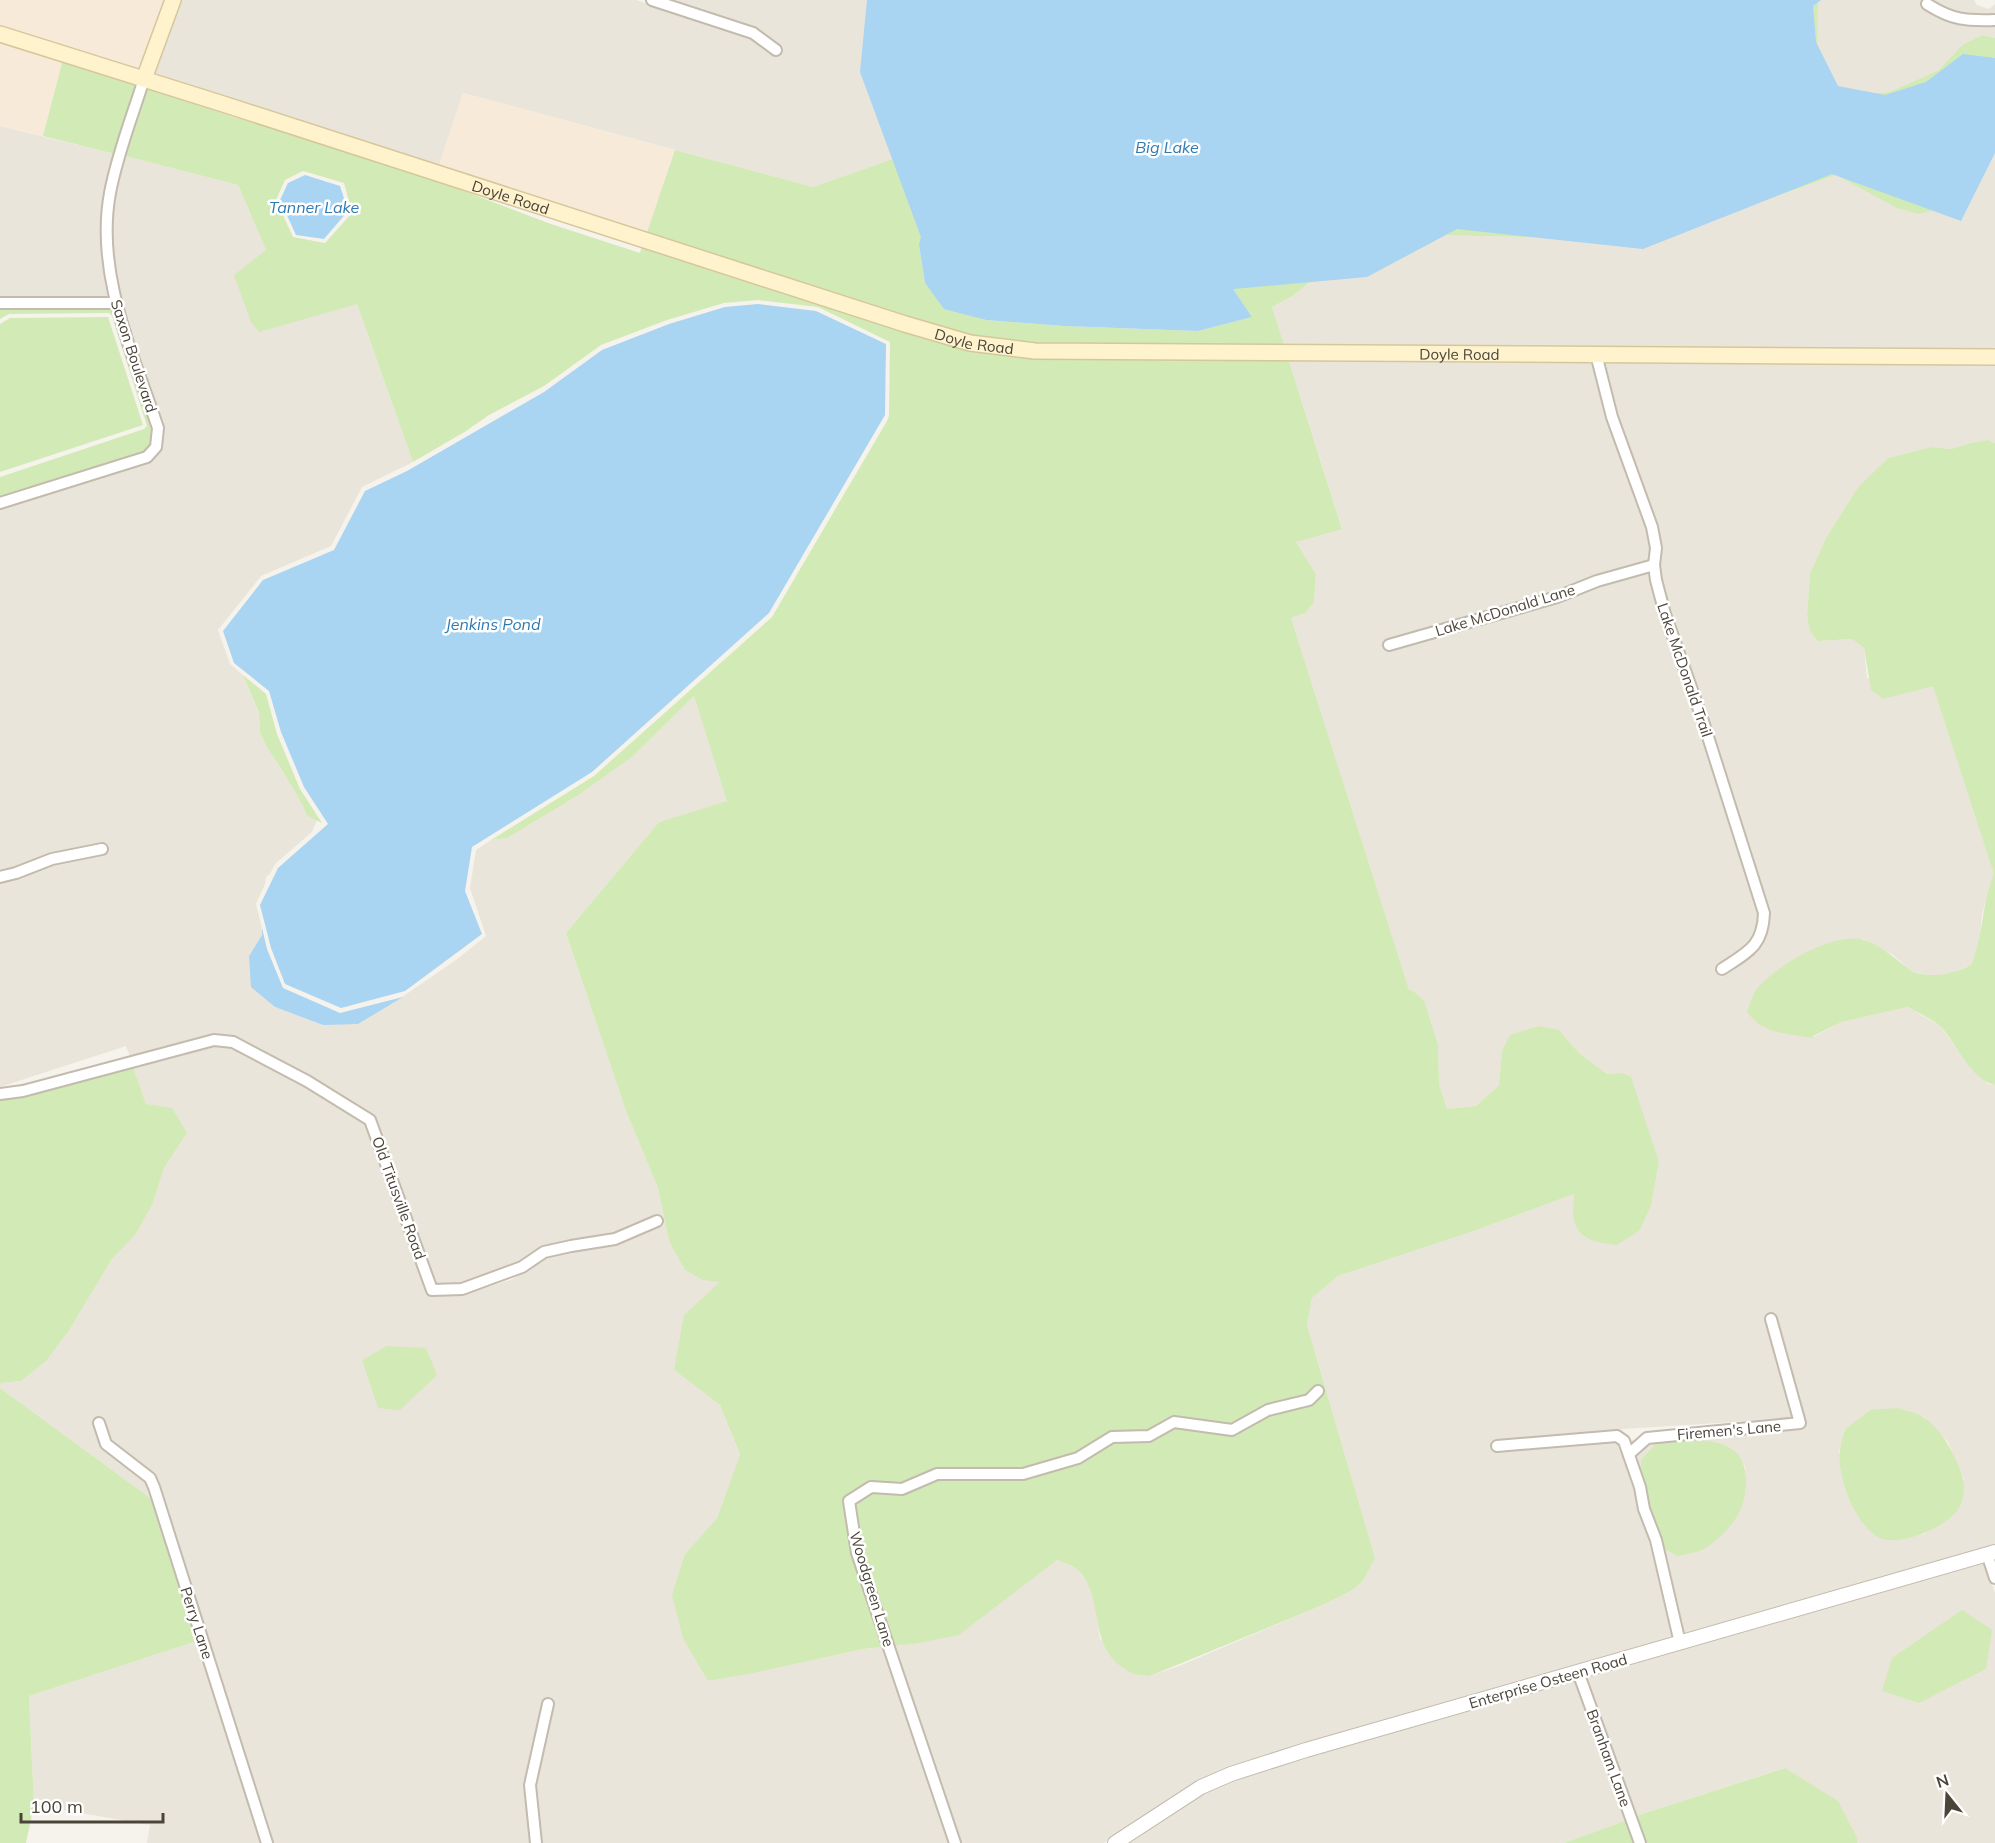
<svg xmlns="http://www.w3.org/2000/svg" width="1995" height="1843" viewBox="0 0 1995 1843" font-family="Mulish,sans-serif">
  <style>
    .residential { fill: #eae5da; fill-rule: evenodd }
    .commercial { fill: #f7ead8 }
    .green { fill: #d2eab5; fill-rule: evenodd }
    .water { fill: #a9d4f2 }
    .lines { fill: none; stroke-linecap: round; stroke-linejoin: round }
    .minor-casing { stroke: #c2bbae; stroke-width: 14 }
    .tertiary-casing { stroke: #c2bbae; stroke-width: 16 }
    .secondary-casing { stroke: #d6c79b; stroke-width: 18 }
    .minor { stroke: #fff; stroke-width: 10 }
    .tertiary { stroke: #fff; stroke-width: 14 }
    .secondary { stroke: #fff3cd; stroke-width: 15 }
    .labels { text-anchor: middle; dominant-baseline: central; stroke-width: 5; stroke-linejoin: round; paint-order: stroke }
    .street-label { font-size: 15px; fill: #4b4439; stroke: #fff }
    .water-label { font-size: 16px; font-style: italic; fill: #2e7ab2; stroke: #fff }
  </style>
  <rect width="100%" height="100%" fill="#f6f3ec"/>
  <g class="residential">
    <path d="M 178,0 L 636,0 L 752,38 L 778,57 L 783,48 L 754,28 L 670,0 L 892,0 L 924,148 L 813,187 L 463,93 L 438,168 L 150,76 Z"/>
    <path d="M 1818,0 L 1923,0 L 1920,6 L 1941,19 L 1957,25 L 1995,26 L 1995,38 L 1982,35 L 1962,45 L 1939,70 L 1889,92 L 1856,95 L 1838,92 L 1816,57 Z"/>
    <path d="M 1930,0 L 1974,0 L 1977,5 L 1989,9 L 1995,4 L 1995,15 L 1967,15 L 1945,9 Z"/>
    <path d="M 1995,122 L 1995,352 L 1285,347 L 1272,307 L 1293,296 L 1318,275 L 1433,235 L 1531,237 L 1749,206 L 1836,175 L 1898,208 L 1919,214 Z"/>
    <path d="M 0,126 L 115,154 L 104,265 L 109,298 L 0,297 Z"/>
    <path d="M 125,156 L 238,185 L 266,250 L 357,304 L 413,462 L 362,487 L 331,546 L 261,576 L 218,630 L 230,664 L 243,675 L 259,714 L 260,732 L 267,748 L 279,765 L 302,804 L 307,816 L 317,820 L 312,832 L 275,864 L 270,874 L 266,877 L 265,884 L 256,904 L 262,928 L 262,935 L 249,956 L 275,1007 L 323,1025 L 392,1004 L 456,960 L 486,936 L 470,888 L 476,850 L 491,840 L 507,838 L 577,796 L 632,757 L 694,696 L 728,801 L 659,822 L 566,933 L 626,1111 L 658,1188 L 669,1241 L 721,1282 L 674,1370 L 720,1405 L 740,1456 L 717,1518 L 685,1554 L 708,1681 L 754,1673 L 863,1649 L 914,1644 L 958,1635 L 1057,1560 L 1077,1568 L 1089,1585 L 1095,1603 L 1100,1639 L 1150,1676 L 1179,1666 L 1318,1607 L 1351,1591 L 1363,1581 L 1375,1558 L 1307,1325 L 1312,1298 L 1338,1276 L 1468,1233 L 1574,1194 L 1640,1230 L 1651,1206 L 1659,1162 L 1622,1073 L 1607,1074 L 1579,1053 L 1559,1030 L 1502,1051 L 1499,1085 L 1476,1106 L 1447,1109 L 1439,1084 L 1438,1045 L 1413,991 L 1409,991 L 1291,618 L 1305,613 L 1314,601 L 1316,574 L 1296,542 L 1342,528 L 1288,358 L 1592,360 L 1607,419 L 1647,529 L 1651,548 L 1650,560 L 1596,575 L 1555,592 L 1383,641 L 1387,651 L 1558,602 L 1599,586 L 1650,571 L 1759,913 L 1759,923 L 1753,940 L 1746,947 L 1716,967 L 1721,977 L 1752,956 L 1760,948 L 1766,936 L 1769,911 L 1707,720 L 1670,612 L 1661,580 L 1659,565 L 1661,547 L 1656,527 L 1617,416 L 1602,360 L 1995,363 L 1995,443 L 1988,440 L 1970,443 L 1951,449 L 1931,447 L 1888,458 L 1858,487 L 1826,538 L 1810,573 L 1807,616 L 1810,632 L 1818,641 L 1852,639 L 1864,648 L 1867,678 L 1933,685 L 1995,875 L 1990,884 L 1982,915 L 1979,946 L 1971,965 L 1952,973 L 1936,976 L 1912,972 L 1893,955 L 1863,939 L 1771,975 L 1813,1037 L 1842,1022 L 1908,1007 L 1940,1026 L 1970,1067 L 1988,1084 L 1995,1085 L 1995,1546 L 1683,1636 L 1660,1546 L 1721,1535 L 1739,1512 L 1746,1489 L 1745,1466 L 1733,1449 L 1707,1441 L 1641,1477 L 1628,1440 L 1801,1428 L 1805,1421 L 1773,1313 L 1764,1316 L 1794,1418 L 1624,1429 L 1491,1441 L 1493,1452 L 1618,1441 L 1641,1510 L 1674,1639 L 1198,1783 L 1104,1843 L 541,1843 L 535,1785 L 554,1701 L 545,1698 L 525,1785 L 531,1843 L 272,1843 L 160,1491 L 153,1474 L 110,1441 L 102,1416 L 93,1419 L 103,1447 L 146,1481 L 153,1500 L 0,1388 L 0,1383 L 21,1381 L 46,1361 L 68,1332 L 112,1259 L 136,1234 L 153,1203 L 164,1168 L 187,1133 L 146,1104 L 133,1067 L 215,1046 L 232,1047 L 305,1086 L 367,1123 L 428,1291 L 433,1295 L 464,1294 L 511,1280 L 546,1257 L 572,1251 L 617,1244 L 664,1224 L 659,1214 L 613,1234 L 570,1240 L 543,1247 L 507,1270 L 461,1283 L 435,1284 L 373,1115 L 309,1076 L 235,1037 L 213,1035 L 130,1057 L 126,1046 L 0,1087 L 0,882 L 18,878 L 53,864 L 108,853 L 105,843 L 51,853 L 15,868 L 0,871 L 0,509 L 149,462 L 163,448 L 162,443 L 162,426 L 120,303 L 114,265 L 113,229 L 114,196 ZM 1870,1410 L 1923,1416 L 1948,1442 L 1964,1479 L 1936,1526 L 1922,1535 L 1839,1452 L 1845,1429 Z"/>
    <path d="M 1984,1561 L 1995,1593 L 1995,1843 L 1857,1843 L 1857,1838 L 1784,1768 L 1636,1816 L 1584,1676 Z"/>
    <path d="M 197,1641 L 262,1843 L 147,1843 L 150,1825 L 34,1805 L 29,1696 Z"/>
    <path d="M 1575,1679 L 1627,1820 L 1564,1843 L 1125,1843 L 1203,1792 L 1233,1779 L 1308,1755 Z"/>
  </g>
  <g class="commercial">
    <path d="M 0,0 L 167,0 L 140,73 L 0,29 Z"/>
    <path d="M 0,40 L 63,59 L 43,136 L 0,126 Z"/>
    <path d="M 463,93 L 675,150 L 646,235 L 438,168 Z"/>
  </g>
  <g class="green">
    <path d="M 1818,0 L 1817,57 L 1838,92 L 1856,95 L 1889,92 L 1939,70 L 1962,45 L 1982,35 L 1995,38 L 1995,122 L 1942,208 L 1918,214 L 1897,208 L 1836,175 L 1749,206 L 1531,237 L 1433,235 L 1318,275 L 1293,296 L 1272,307 L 1285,347 L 1035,346 L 971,337 L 646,235 L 675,150 L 813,187 L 924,148 ZM 919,245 L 1228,282 L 1252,317 L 1198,331 L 1064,326 L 986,320 L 944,308 L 925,283 Z"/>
    <path d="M 63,59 L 137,83 L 115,154 L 43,136 Z"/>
    <path d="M 147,86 L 233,117 L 319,141 L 414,172 L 548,223 L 640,253 L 642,245 L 970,348 L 1288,358 L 1342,529 L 1296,542 L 1316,574 L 1314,602 L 1305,613 L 1291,618 L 1409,990 L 1413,991 L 1424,1001 L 1438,1045 L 1439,1084 L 1447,1109 L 1476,1106 L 1499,1085 L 1502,1051 L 1510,1035 L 1539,1026 L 1559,1030 L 1579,1053 L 1607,1074 L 1622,1073 L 1631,1077 L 1659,1162 L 1651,1206 L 1640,1230 L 1617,1245 C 1596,1242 1576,1241 1573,1214 C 1573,1208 1574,1200 1574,1194 L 1468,1233 L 1338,1276 L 1312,1298 L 1307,1325 L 1375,1558 L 1363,1581 L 1351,1591 L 1318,1607 L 1150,1676 C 1143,1675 1133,1675 1128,1671 C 1085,1646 1107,1600 1078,1570 C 1073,1565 1064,1563 1057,1560 L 959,1635 L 914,1644 L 863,1649 L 754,1673 L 708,1681 L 683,1638 L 672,1595 L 685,1554 L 717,1518 L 740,1455 L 720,1405 L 674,1370 L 684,1315 L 720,1282 L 703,1280 L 685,1270 L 669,1241 L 658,1188 L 626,1111 L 566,933 L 659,822 L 727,801 L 694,696 L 632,757 L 577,796 L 507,838 L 491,840 L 594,776 L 772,617 L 887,421 L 889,416 L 890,342 L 818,307 L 758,300 L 724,303 L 667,320 L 601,345 L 544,386 L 489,415 L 466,431 L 413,462 L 357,304 L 259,332 L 251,322 L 234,275 L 266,250 L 238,185 L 125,156 ZM 303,171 L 344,183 L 352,213 L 325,243 L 293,237 L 276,200 L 285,180 Z"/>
    <path d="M 0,308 L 111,309 L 153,428 L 152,444 L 144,452 L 0,497 L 0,477 L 144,429 L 147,426 L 112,316 L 109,313 L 9,314 L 0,319 Z"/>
    <path d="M 108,317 L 143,425 L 0,472 L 0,324 L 10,318 Z"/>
    <path d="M 1988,440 L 1995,443 L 1995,1085 C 1972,1081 1956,1043 1941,1027 C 1932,1019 1918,1013 1908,1007 L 1842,1022 L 1813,1036 L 1813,1038 C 1789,1034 1760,1034 1747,1011 C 1750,1004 1752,996 1756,990 C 1775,966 1834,931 1864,940 C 1883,946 1895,959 1910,970 C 1913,973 1918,973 1922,974 C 1941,977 1954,973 1971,965 C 1984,936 1981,904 1994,874 L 1933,686 L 1883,699 L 1871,690 L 1864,648 L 1852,639 L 1818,641 L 1810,632 L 1807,616 L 1810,573 L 1826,538 L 1858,487 L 1888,458 L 1931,447 L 1951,449 L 1970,443 Z"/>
    <path d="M 243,675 L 266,694 L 277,734 L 300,789 L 322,823 L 307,816 L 302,804 L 279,765 L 267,748 L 260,732 L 259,713 Z"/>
    <path d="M 133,1067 L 146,1104 L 172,1108 L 187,1133 L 164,1168 L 153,1203 L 136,1234 L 112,1259 L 68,1332 L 46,1361 L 21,1381 L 0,1383 L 0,1099 L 24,1097 Z"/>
    <path d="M 387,1346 L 426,1348 L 437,1375 L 400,1410 L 378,1408 L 362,1360 Z"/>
    <path d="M 0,1388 L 153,1500 L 197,1641 L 29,1696 L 34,1805 L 26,1843 L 0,1843 Z"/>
    <path d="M 1897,1408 C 1905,1411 1916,1412 1923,1417 C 1938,1427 1949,1444 1956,1460 C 1963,1475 1967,1488 1961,1504 C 1953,1525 1899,1549 1878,1537 C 1855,1524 1837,1477 1840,1452 C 1840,1444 1843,1437 1845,1429 L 1870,1410 Z"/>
    <path d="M 1669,1440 C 1687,1440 1716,1438 1732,1449 C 1751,1461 1748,1495 1739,1513 C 1732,1526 1717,1541 1704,1549 C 1696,1553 1685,1554 1677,1556 L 1660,1546 L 1641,1477 L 1641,1460 L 1655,1445 Z"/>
    <path d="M 1962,1610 L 1992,1630 L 1986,1669 L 1919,1703 L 1882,1691 L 1892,1658 Z"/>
    <path d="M 1785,1768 L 1838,1801 L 1857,1838 L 1857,1843 L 1646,1843 L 1636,1816 Z"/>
    <path d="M 1627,1820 L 1635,1843 L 1564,1843 Z"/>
  </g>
  <g class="water">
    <path d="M 867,0 L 1821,0 L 1813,6 L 1816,42 L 1838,86 L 1885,95 L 1926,82 L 1963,54 L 1995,58 L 1995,153 L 1961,221 L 1832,174 L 1643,249 L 1457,229 L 1367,277 L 1233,289 L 1252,317 L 1198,331 L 1064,326 L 986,320 L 944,309 L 925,283 L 919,245 L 921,237 L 860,72 Z"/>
    <path d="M 305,175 L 340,186 L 348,211 L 324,239 L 296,235 L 280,200 L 288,183 Z"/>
    <path d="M 758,304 L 816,311 L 886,344 L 885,415 L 769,613 L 592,772 L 472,847 L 465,891 L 482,934 L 405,991 L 341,1008 L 285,984 L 271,948 L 260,905 L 278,868 L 328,824 L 304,787 L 281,732 L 269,691 L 234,663 L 223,631 L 263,580 L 334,550 L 365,491 L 407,471 L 544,392 L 602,350 L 669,324 L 725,307 Z"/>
    <path d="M 262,928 L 267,949 L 283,988 L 340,1013 L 403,997 L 358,1024 L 323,1025 L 275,1007 L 251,987 L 249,956 L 262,935 Z"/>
  </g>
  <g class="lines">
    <g class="minor-casing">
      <g id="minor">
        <path d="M 652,0 L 753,33 L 776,50"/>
        <path d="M 1927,4 C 1952,20 1966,21 1995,20"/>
        <path d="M 0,303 L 115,303"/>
        <path d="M 1596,354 L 1612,417 L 1652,527 L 1656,548 L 1654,565 L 1656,580 L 1665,614 L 1703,721 L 1764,913 C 1763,946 1748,952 1722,969"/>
        <path d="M 0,503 L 147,457 L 156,447 L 158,428 C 133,353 95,274 110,193 C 117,155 132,117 144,79"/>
        <path d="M 1389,645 L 1557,597 L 1597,581 L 1654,565"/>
        <path d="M 0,877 L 16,873 L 52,859 L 102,849"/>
        <path d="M 0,1094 L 23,1091 L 214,1040 L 233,1042 L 307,1081 L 370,1120 L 432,1290 L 462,1289 L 522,1267 L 544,1252 L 571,1246 L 615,1239 L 657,1221"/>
        <path d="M 99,1423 L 106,1444 L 150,1478 L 154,1487 L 267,1843"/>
        <path d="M 1497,1446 L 1617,1436 L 1624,1441 L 1640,1487 L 1644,1509 L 1656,1540 L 1680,1643"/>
        <path d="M 1629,1454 L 1647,1438 L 1800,1423 L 1771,1319"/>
        <path d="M 1987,1554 L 1995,1578"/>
        <path d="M 1578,1672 L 1640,1843"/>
        <path d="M 536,1843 L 530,1785 L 548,1704"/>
        <path d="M 955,1843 L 857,1553 L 849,1501 L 871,1487 L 902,1489 L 937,1474 L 1023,1474 L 1078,1458 L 1112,1437 L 1149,1436 L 1174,1422 L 1232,1430 L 1268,1410 L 1309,1400 L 1318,1391"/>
      </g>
    </g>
    <g class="tertiary-casing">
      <path id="tertiary" d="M 1115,1843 L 1201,1787 L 1231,1774 L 1306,1750 L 1995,1552"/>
    </g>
    <g class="secondary-casing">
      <g id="secondary">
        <path id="s1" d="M 0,34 L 220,103 L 905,324 L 970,343 L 1035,351 L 1995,357"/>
        <path d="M 144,79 L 173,0"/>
      </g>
    </g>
    <use href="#minor" class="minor"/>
    <use href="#tertiary" class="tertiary"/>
    <use href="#secondary" class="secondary"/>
  </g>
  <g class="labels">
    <g class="street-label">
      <text stroke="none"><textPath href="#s1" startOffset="536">Doyle Road</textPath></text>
      <text stroke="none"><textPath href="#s1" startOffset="1022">Doyle Road</textPath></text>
      <text stroke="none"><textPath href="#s1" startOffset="1508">Doyle Road</textPath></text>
      <text transform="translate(134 356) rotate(72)">Saxon Boulevard</text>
      <text transform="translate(1505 610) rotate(-17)">Lake McDonald Lane</text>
      <text transform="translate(1685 670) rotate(71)">Lake McDonald Trail</text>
      <text transform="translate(399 1198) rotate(70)">Old Titusville Road</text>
      <text transform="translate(1729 1430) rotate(-5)">Firemen's Lane</text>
      <text transform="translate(872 1589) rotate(73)">Woodgreen Lane</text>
      <text transform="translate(197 1623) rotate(72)">Perry Lane</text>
      <text transform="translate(1548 1681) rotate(-16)">Enterprise Osteen Road</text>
      <text transform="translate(1609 1758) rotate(70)">Branham Lane</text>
    </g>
    <g class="water-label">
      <text x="1167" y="147">Big Lake</text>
      <text x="314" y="207">Tanner Lake</text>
      <text x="493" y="624">Jenkins Pond</text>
    </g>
  </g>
  <g transform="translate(1947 1795) rotate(342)" stroke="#ffffff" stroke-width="4.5" paint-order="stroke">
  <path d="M0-4.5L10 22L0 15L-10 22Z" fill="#4b4439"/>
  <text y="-9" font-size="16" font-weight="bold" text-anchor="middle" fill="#4b4439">N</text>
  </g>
  <path d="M21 1813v9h142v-9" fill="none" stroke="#4b4439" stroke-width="3"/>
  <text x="30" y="1813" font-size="18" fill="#4b4439" stroke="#ffffff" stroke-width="4.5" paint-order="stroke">100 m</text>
</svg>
